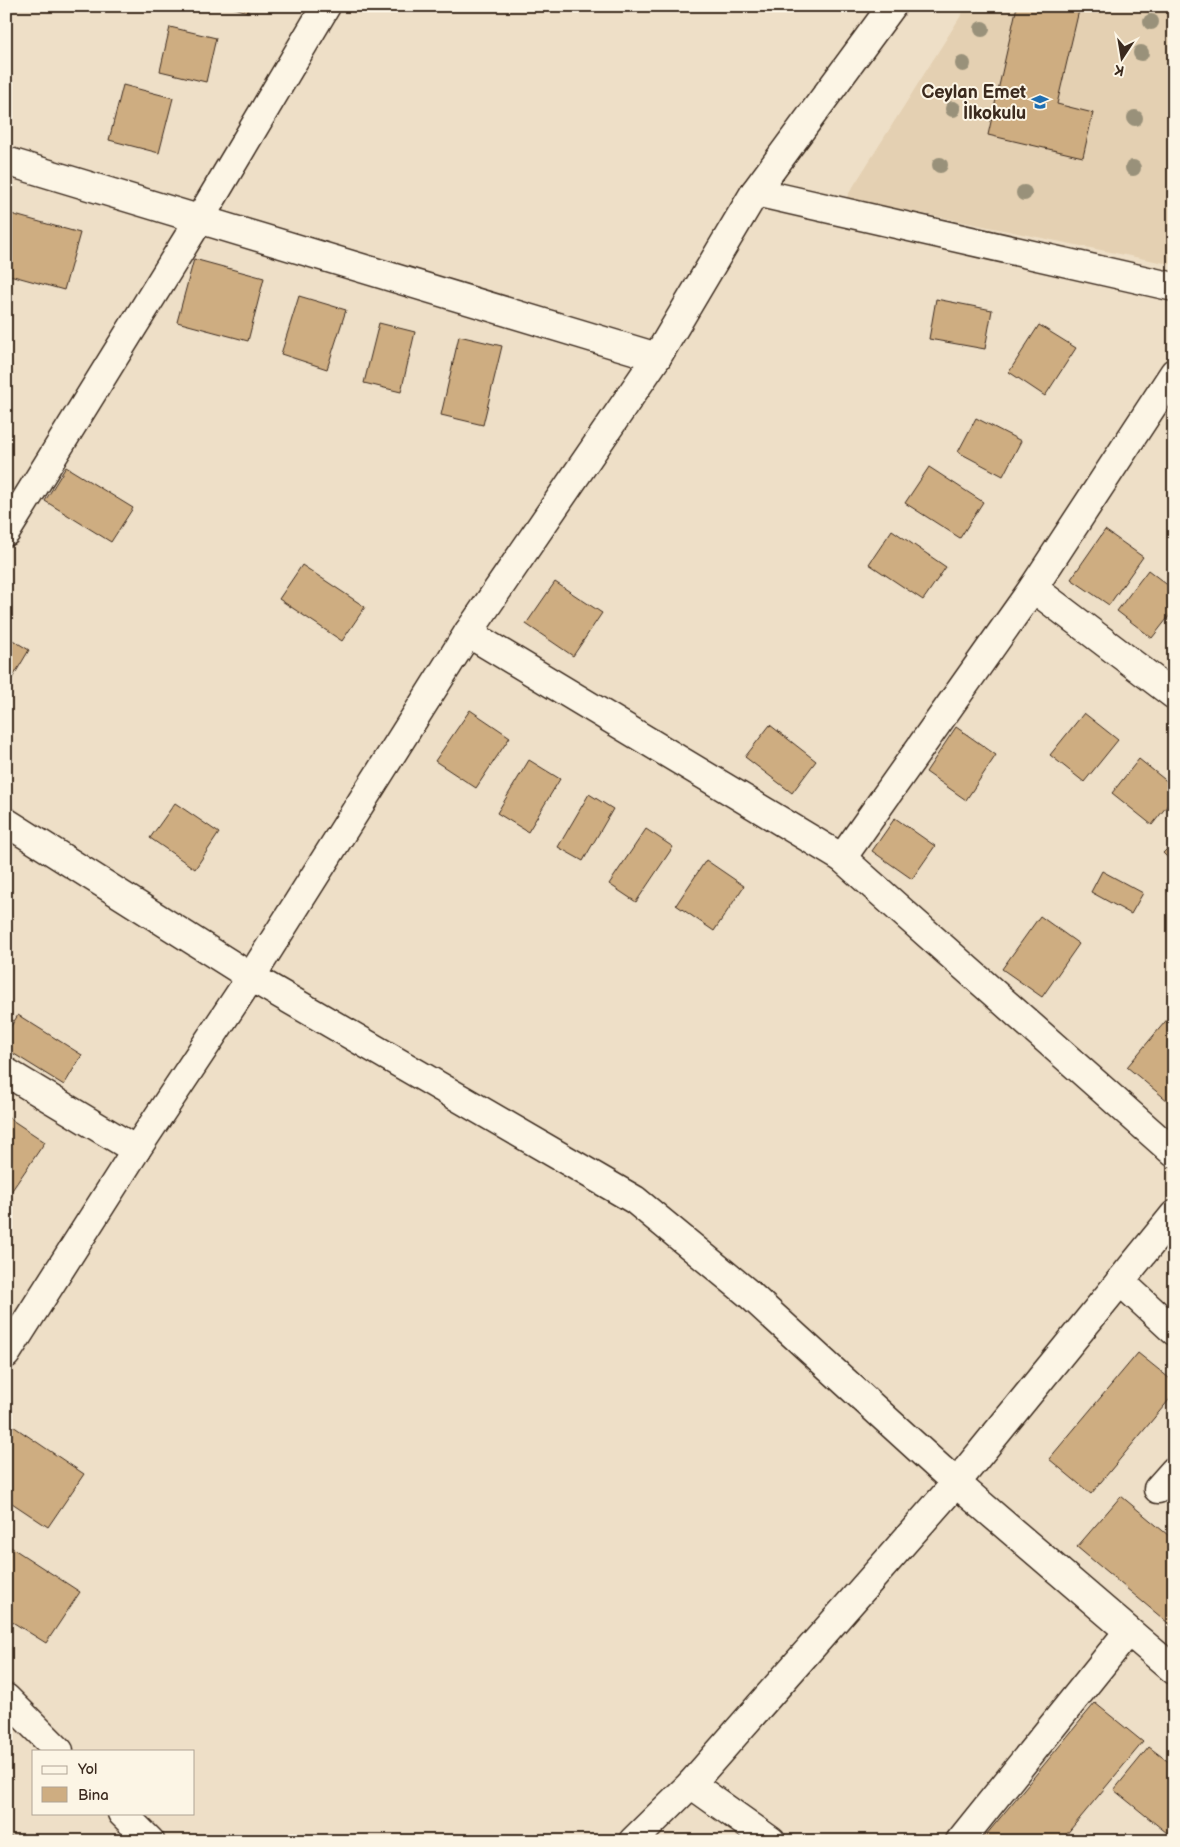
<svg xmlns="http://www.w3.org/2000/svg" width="1180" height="1847" viewBox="0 0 1180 1847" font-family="'Balsamiq Sans',sans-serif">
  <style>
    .built { fill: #e4d0b2 }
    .building { fill: #cead81; stroke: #3b2a1e }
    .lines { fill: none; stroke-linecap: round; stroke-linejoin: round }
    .minor-casing { stroke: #3b2a1e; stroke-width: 31 }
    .tertiary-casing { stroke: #3b2a1e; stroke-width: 31 }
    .minor { stroke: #fcf5e5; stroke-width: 28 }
    .tertiary { stroke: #fcf5e5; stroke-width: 28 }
    .tree { fill: #99917a }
    .labels { text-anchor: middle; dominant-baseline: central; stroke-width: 4; stroke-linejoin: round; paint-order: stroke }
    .poi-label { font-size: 18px; font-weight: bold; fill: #3b2a1e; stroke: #fcf5e5; text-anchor: end }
  </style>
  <rect width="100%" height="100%" fill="#eedfc7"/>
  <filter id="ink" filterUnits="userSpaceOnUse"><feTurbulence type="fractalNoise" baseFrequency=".02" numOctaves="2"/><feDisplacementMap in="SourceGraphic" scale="10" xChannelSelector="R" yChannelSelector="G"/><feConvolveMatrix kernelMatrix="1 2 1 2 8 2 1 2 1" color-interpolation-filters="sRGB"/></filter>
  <g filter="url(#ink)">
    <path class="built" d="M 967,6 L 1174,6 L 1174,265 L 846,198 Z"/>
    <g class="building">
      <path d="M 228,6 L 250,6 L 248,12 Z"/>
      <path d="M 1017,6 L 1080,6 L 1057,104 L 1093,113 L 1083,157 L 988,135 Z"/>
      <path d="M 170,27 L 216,38 L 206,82 L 160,71 Z"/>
      <path d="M 123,85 L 173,98 L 159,153 L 109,140 Z"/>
      <path d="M 11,214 L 80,233 L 64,290 L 6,274 L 6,231 Z"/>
      <path d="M 194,259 L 264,278 L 248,341 L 177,322 Z"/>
      <path d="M 299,296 L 346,310 L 327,369 L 281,354 Z"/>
      <path d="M 936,299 L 992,310 L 985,349 L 929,339 Z"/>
      <path d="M 379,323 L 415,332 L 401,392 L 364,383 Z"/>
      <path d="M 1039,325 L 1076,348 L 1045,396 L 1009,372 Z"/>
      <path d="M 459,336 L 502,346 L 483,425 L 441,415 Z"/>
      <path d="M 976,418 L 1021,441 L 1003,476 L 958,452 Z"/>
      <path d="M 66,467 L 133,508 L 111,542 L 45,501 Z"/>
      <path d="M 929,467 L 983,502 L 960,538 L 905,503 Z"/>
      <path d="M 892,530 L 946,567 L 923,600 L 869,564 Z"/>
      <path d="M 1105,530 L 1143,557 L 1109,605 L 1071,579 Z"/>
      <path d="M 302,565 L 365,607 L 342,641 L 279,599 Z"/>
      <path d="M 1148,570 L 1174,590 L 1174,610 L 1152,638 L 1117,611 Z"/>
      <path d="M 555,582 L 602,613 L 573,656 L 526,624 Z"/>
      <path d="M 6,636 L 29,650 L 7,687 L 6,686 Z"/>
      <path d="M 470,710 L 510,737 L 476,788 L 435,761 Z"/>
      <path d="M 1084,713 L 1118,740 L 1084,782 L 1050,755 Z"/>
      <path d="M 770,725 L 816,761 L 792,793 L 745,757 Z"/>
      <path d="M 956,727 L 996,755 L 966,800 L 926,772 Z"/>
      <path d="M 1139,759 L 1174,787 L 1174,797 L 1152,825 L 1112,793 Z"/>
      <path d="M 529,760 L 560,779 L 528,832 L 497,813 Z"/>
      <path d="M 589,794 L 613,809 L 583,861 L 558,847 Z"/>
      <path d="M 175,803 L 219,833 L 195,869 L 150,838 Z"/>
      <path d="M 895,818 L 935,846 L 912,879 L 872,851 Z"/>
      <path d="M 646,829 L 673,847 L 636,902 L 609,884 Z"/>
      <path d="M 1174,842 L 1174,864 L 1163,853 Z"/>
      <path d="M 706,860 L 744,886 L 714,931 L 676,905 Z"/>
      <path d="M 1102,871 L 1143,893 L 1131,914 L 1091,892 Z"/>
      <path d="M 1040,916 L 1079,944 L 1042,997 L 1002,969 Z"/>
      <path d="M 18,1015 L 82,1055 L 64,1085 L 6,1049 L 6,1034 Z"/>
      <path d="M 1170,1016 L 1174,1019 L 1174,1106 L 1127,1067 Z"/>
      <path d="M 6,1116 L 45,1142 L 6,1199 Z"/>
      <path d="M 1138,1353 L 1174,1382 L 1174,1394 L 1091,1494 L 1049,1459 Z"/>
      <path d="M 10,1424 L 84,1474 L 48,1527 L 6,1499 L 6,1430 Z"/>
      <path d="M 1121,1496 L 1174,1540 L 1174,1628 L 1077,1547 Z"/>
      <path d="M 6,1544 L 80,1592 L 46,1643 L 6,1618 Z"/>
      <path d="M 1095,1703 L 1143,1742 L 1061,1841 L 981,1841 Z"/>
      <path d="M 1149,1747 L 1174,1766 L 1174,1824 L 1167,1833 L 1114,1790 Z"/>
      <path d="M 16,1836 L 16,1841 L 6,1841 L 6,1837 Z"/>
    </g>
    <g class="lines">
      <g class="minor-casing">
        <g id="minor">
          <path d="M 6,161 L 657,357"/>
          <path d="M 755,192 L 1174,287"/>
          <path d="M 6,532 L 199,220 L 326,6"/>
          <path d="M 1033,588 L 1174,695"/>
          <path d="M 468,633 L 842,858 L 1174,1153"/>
          <path d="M 6,822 L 251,977 L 635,1200 L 749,1294 L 956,1483 L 1174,1670"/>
          <path d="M 842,858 L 1033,588 L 1174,373"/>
          <path d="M 6,1072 L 136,1150"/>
          <path d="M 1120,1281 L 1174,1331"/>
          <path d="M 1158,1489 L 1174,1471"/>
          <path d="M 691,1784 L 771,1841"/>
          <path d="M 633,1841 L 691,1784 L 956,1483 L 1174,1215"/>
          <path d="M 960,1841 L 1128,1632"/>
        </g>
      </g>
      <g class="tertiary-casing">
        <g id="tertiary">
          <path d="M 6,1354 L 136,1150 L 251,977 L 468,633 L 657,357 L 755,192 L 892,6"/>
          <path d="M 6,1698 L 59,1751"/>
          <path d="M 122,1813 L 150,1841"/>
        </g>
      </g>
      <use href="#minor" class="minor"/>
      <use href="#tertiary" class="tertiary"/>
    </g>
    <g class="tree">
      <circle cx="1151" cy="22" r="8"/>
      <circle cx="982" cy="29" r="8"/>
      <circle cx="1141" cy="53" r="8"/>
      <circle cx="963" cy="64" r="8"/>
      <circle cx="953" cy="109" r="8"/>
      <circle cx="1135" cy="118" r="8"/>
      <circle cx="940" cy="165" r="8"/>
      <circle cx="1133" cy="168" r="8"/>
      <circle cx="1024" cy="193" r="8"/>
    </g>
  </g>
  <defs>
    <g id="school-bare" transform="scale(1.35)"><path d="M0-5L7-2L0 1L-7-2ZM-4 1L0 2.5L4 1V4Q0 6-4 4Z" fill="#1f6fb2" stroke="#fcf5e5" stroke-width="2.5" paint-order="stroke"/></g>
  </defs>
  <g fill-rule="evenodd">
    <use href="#school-bare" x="1040" y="102"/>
  </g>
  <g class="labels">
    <g class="poi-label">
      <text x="1026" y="92">Ceylan Emet<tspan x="1026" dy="21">İlkokulu</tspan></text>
    </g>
  </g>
  <rect width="1180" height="1847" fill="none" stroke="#fcf5e5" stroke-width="25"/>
  <rect x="12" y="12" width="1155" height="1822" fill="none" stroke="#3b2a1e" stroke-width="2" filter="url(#ink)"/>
  <rect x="32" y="1750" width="162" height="65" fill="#fcf5e5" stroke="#afa495"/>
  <rect x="42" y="1766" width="25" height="8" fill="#fcf5e5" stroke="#afa495"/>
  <text x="78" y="1774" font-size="15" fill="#3b2a1e">Yol</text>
  <rect x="42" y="1787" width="25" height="15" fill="#cead81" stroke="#afa495"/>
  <text x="78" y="1800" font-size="15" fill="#3b2a1e">Bina</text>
  <g transform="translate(1122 58) rotate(192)" stroke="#fcf5e5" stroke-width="4" paint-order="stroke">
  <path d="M0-4L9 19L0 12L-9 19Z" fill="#3b2a1e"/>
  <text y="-8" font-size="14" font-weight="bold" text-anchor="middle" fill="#3b2a1e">K</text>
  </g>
</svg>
